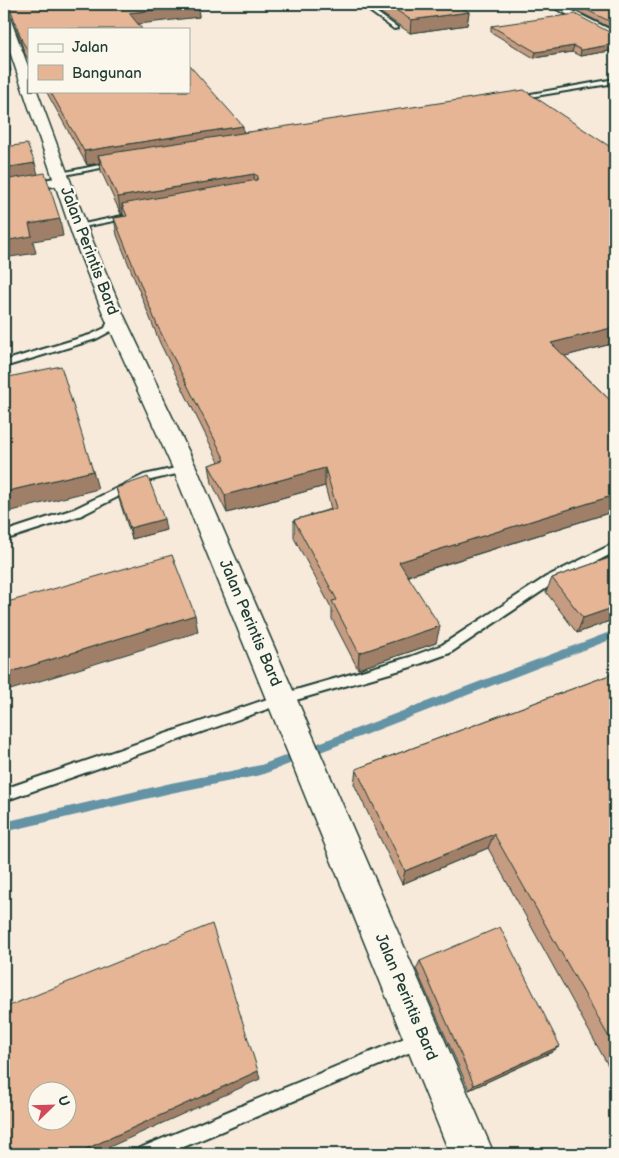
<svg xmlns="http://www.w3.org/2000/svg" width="619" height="1158" viewBox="0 0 619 1158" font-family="'Balsamiq Sans',sans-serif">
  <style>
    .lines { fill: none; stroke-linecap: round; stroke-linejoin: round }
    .stream { fill: #6393a5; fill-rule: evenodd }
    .lane-casing { stroke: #1f3d34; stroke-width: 4 }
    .street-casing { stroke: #1f3d34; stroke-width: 4 }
    .secondary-casing { stroke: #1f3d34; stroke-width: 3 }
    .lane { fill: #fbf7ec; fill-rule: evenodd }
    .street { fill: #fbf7ec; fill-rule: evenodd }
    .secondary { fill: #fbf7ec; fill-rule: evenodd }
    .wall { fill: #c59c81; stroke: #1f3d34 }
    .shaded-wall { fill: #a07f69; stroke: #1f3d34 }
    .building { fill: #e5b596; stroke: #1f3d34; fill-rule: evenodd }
    .labels { text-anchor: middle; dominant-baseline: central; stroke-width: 4.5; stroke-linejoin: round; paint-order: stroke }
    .street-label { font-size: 16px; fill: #1f3d34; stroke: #fbf7ec }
  </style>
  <rect width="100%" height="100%" fill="#f7eadb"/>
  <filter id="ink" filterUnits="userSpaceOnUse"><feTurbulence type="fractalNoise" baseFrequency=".02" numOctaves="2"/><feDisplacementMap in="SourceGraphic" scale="10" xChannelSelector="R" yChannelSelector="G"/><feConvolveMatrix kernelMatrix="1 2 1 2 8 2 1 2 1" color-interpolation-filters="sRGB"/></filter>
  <g filter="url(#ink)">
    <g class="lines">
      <path class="stream" d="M 615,630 L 615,638 L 261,775 L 171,793 L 4,832 L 4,822 L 171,783 L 261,765 Z"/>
      <g class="lane-casing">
        <g id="lane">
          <path d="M 360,4 L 365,4 L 398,28 L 394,29 Z"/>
          <path d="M 615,79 L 615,83 L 517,99 L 514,97 Z"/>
          <path d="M 114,162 L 116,163 L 116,165 L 59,176 L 56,174 Z"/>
          <path d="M 127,215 L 131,217 L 129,218 L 78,228 L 74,226 Z"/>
          <path d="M 111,314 L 118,316 L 111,331 L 96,339 L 4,367 L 4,361 L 90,335 L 105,328 Z"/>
          <path d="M 185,466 L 190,469 L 189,471 L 151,480 L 82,515 L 4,540 L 4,532 L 74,509 L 144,475 Z"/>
          <path d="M 615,543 L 615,552 L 554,583 L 450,653 L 411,667 L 282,704 L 4,801 L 4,789 L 282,694 L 410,657 L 442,645 L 546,577 Z"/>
          <path d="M 419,1032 L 425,1034 L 427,1040 L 425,1046 L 167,1154 L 137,1154 L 140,1148 Z"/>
        </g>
      </g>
      <g class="street-casing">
        <g id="street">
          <path d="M 547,4 L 559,4 L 615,32 L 615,39 Z"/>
          <path d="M 62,177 L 67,178 L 69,181 L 67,184 L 4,194 L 4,186 Z"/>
        </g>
      </g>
      <g class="secondary-casing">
        <path id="secondary" d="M 4,15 L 10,18 L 29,69 L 29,91 L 37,91 L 91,237 L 124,316 L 197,469 L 494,1154 L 450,1154 L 173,469 L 104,316 L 73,237 L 4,34 Z"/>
      </g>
      <use href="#lane" class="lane"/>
      <use href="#street" class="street"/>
      <use href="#secondary" class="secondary"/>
    </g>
    <g class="wall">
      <path d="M 4,4 L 197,4 L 199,17 L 29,29 L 29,60 L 25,54 L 12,17 L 5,13 L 4,14 Z"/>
      <path d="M 368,4 L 455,4 L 469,12 L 467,25 L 410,33 Z"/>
      <path d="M 563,4 L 615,4 L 615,30 Z"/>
      <path d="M 491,26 L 615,35 L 615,50 L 580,56 L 572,52 L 534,58 L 491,32 Z"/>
      <path d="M 46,91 L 189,91 L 244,132 L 615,150 L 615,343 L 565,356 L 615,405 L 615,511 L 408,576 L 436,643 L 358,669 L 332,619 L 332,609 L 294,538 L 294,520 L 331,509 L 325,486 L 227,513 L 212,483 L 209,465 L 219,462 L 160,343 L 117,235 L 114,218 L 124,216 L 123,214 L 121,214 L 101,171 L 100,163 L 87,165 Z"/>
      <path d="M 116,488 L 166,530 L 132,539 L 119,499 Z"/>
      <path d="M 615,556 L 615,619 L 577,633 L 546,592 L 552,578 Z"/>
      <path d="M 615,673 L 615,1078 L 488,848 L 402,884 L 354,784 L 356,769 Z"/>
      <path d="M 420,961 L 552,1052 L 469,1090 L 416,969 Z"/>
    </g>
    <g class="shaded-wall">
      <path d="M 198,5 L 199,17 L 130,25 L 129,13 Z"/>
      <path d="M 469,12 L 467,25 L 410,33 L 411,20 Z"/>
      <path d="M 615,44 L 615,50 L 580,56 L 581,50 Z"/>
      <path d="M 574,46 L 572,52 L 534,58 L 536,52 Z"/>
      <path d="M 4,58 L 8,58 L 11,71 L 4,72 Z"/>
      <path d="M 243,126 L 244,140 L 98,155 L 100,163 L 87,165 L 84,151 Z"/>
      <path d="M 35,163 L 39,179 L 4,184 L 4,168 Z"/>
      <path d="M 254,174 L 255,190 L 122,204 L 123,214 L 121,214 L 118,197 Z"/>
      <path d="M 60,219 L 63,236 L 33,241 L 36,253 L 4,258 L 4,241 L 29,224 Z"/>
      <path d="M 615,327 L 615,343 L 546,361 L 551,343 Z"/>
      <path d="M 325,468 L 325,486 L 227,513 L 225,495 Z"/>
      <path d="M 93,471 L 98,489 L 4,513 L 4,492 Z"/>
      <path d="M 615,495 L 615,511 L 397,579 L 399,562 Z"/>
      <path d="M 164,519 L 166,530 L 132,539 L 130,528 Z"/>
      <path d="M 615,607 L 615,619 L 577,633 L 583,618 Z"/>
      <path d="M 195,615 L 198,632 L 4,692 L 4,674 Z"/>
      <path d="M 440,626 L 436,643 L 358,669 L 359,653 Z"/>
      <path d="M 494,834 L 488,848 L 402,884 L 405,871 Z"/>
      <path d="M 560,1046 L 552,1052 L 469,1090 L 474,1085 Z"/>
      <path d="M 258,1071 L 260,1079 L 94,1154 L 75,1154 Z"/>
    </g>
    <g class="building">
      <path d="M 6,4 L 197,4 L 198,5 L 129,13 L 142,29 L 29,29 L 29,52 L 22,41 L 9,5 Z"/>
      <path d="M 387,4 L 455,4 L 469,12 L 411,20 Z"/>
      <path d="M 575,4 L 615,4 L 615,24 Z"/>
      <path d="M 575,14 L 615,35 L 615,44 L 581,50 L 574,46 L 536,52 L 491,26 Z"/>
      <path d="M 4,44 L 8,58 L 4,58 Z"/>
      <path d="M 189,65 L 243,126 L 84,151 L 50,91 L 189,91 Z"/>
      <path d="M 524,90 L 615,150 L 615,327 L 551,343 L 615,405 L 615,495 L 399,562 L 440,626 L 359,653 L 332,601 L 337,600 L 294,520 L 337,508 L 325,468 L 225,495 L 209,465 L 225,460 L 157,325 L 114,218 L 127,216 L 122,204 L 257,180 L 258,176 L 254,174 L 118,197 L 98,155 Z"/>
      <path d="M 27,144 L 35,163 L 4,168 L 4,147 Z"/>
      <path d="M 45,173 L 60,219 L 29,224 L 32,236 L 4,241 L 4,180 Z"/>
      <path d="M 61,366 L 93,471 L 4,492 L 4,378 Z"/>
      <path d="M 148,477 L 164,519 L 130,528 L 116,488 Z"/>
      <path d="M 172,555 L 195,615 L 4,674 L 4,603 Z"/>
      <path d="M 615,556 L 615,607 L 583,618 L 552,578 Z"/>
      <path d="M 615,673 L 615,1048 L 494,834 L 405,871 L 356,769 Z"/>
      <path d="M 212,924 L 258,1071 L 75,1154 L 4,1154 L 4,1008 ZM 38,1090 L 68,1090 L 68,1120 L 38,1120 Z"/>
      <path d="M 500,927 L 560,1046 L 474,1085 L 420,961 Z"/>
    </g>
  </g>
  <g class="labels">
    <g class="street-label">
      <text transform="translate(89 251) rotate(69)">Jalan Perintis Bard</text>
      <text transform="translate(250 623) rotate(67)">Jalan Perintis Bard</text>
      <text transform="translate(406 997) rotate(67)">Jalan Perintis Bard</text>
    </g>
  </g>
  <rect width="619" height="1158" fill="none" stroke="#fbf7ec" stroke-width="20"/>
  <rect x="10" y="10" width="599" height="1138" fill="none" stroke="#1f3d34" stroke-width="2" filter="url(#ink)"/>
  <rect x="28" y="28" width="162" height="65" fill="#fbf7ec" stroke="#a3ada2"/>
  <rect x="38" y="44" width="25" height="8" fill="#fbf7ec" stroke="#a3ada2"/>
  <text x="72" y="52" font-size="15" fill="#1f3d34">Jalan</text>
  <rect x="38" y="65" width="25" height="15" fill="#e5b596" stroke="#a3ada2"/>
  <text x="72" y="78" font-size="15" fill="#1f3d34">Bangunan</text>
  <g transform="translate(52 1106) rotate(67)"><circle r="24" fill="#fbf7ec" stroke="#a3ada2"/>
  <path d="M0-4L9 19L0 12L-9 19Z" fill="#d1495b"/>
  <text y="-8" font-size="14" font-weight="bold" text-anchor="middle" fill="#1f3d34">U</text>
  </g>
</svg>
